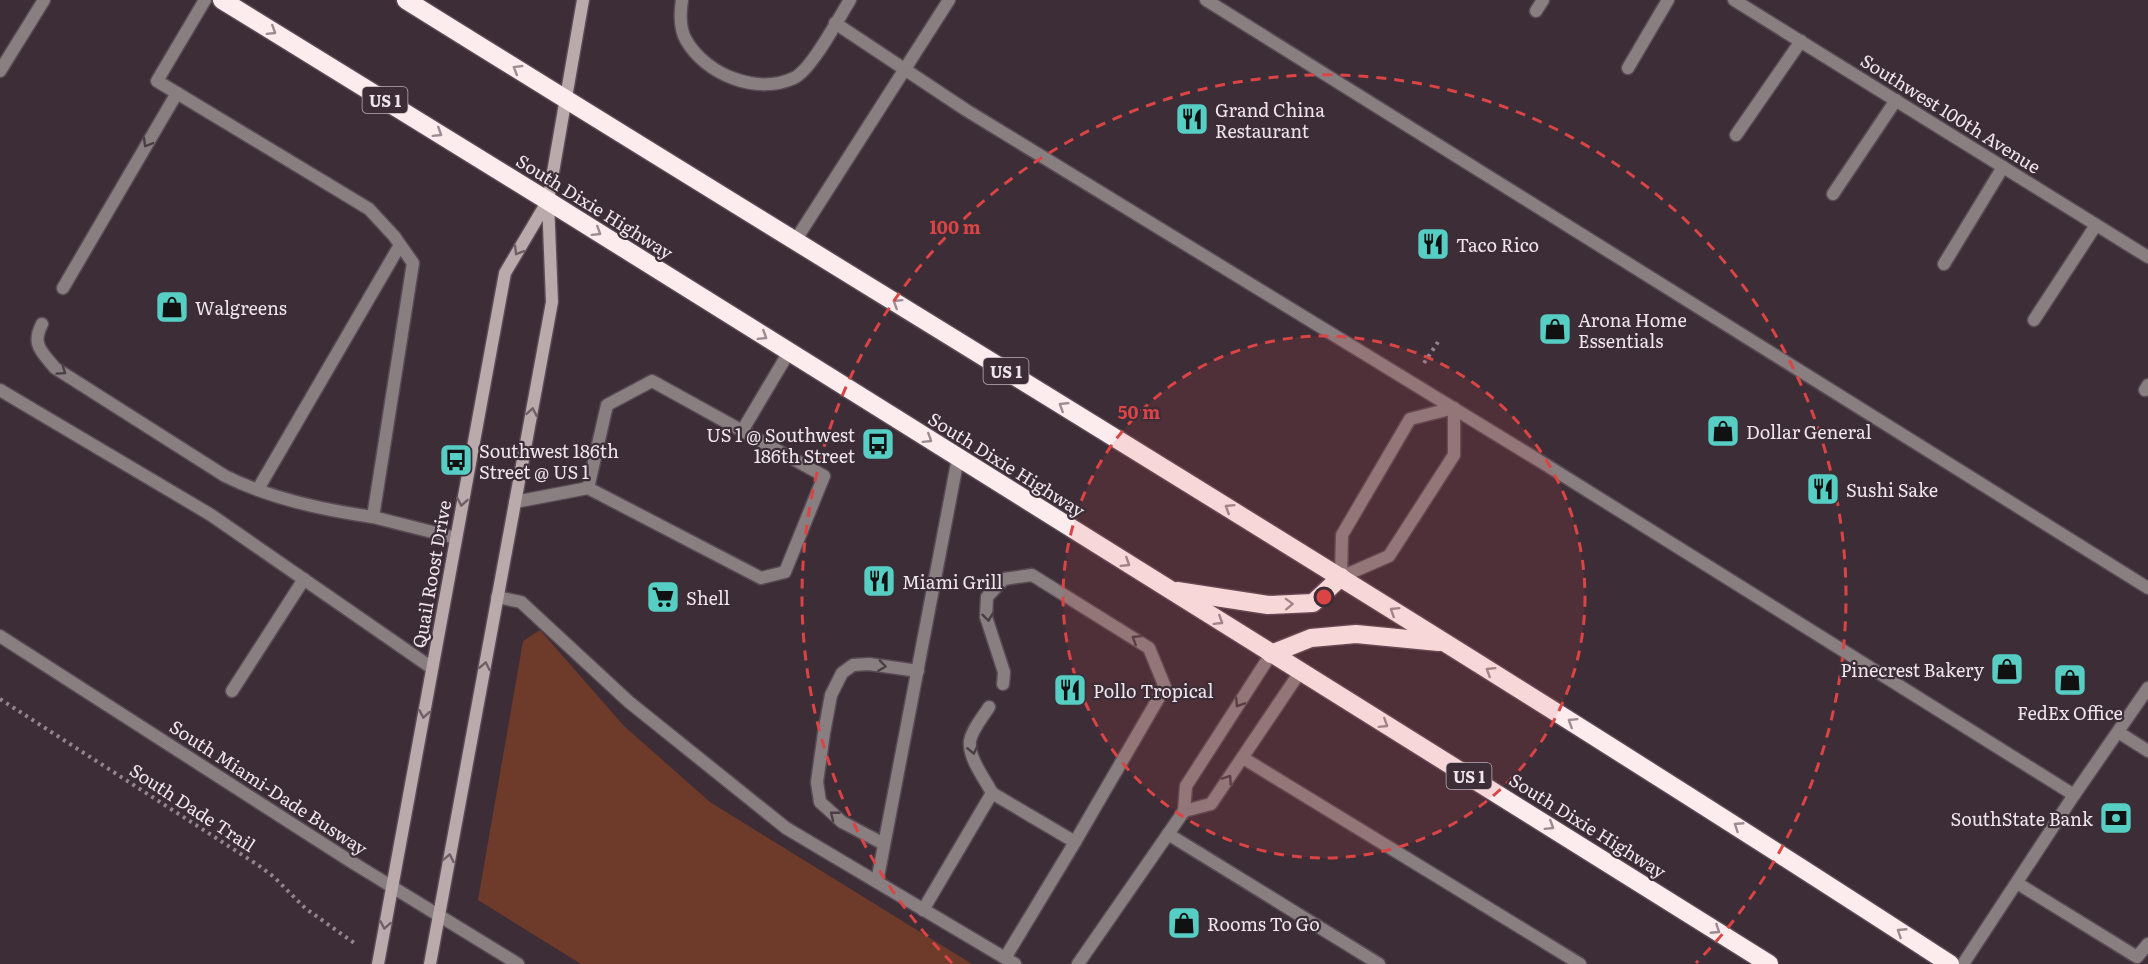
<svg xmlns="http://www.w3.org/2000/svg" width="2148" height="964" viewBox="0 0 2148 964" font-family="Literata,serif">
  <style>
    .green { fill: #6e3a29 }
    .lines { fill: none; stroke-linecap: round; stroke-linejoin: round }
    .lane-casing { stroke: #594a54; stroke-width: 15 }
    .street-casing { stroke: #594a54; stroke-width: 15 }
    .secondary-casing { stroke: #594a54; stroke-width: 15 }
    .highway-casing { stroke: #594a54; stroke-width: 21 }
    .path { stroke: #92858e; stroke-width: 4; stroke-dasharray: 3 4.5; stroke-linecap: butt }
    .lane { stroke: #897f80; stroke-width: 12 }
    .street { stroke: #897f80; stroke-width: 12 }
    .secondary { stroke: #baaaac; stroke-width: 12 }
    .highway { stroke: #fcecee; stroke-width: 18 }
    .oneway { stroke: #9c8c92 }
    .oneway2 { stroke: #4b3d46 }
    .oneway3 { stroke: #6e5f66 }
    .ring { fill: none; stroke: #da4445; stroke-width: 3; stroke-dasharray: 10 8 }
    .labels { text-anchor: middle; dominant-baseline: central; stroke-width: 4.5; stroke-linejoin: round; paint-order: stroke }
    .shield { fill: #3c2d37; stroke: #baaeb6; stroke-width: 1.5 }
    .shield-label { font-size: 16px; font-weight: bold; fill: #f0e5ec }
    .poi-label { font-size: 18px; fill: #f0e5ec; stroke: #3c2d37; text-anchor: start }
    .street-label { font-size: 18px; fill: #f0e5ec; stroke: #3c2d37 }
    .centre { fill: #da4445; stroke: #3c2d37; stroke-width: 3 }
    .ring-label { font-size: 18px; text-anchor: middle; font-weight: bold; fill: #da4445; stroke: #3c2d37; stroke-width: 4.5; stroke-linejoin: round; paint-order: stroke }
  </style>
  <rect width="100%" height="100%" fill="#3c2d37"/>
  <path class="green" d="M 540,630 L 624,726 L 710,802 L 972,964 L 581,964 L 478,900 L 523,641 Z"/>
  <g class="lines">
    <g class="lane-casing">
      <g id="lane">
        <path d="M 205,0 L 157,81 L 369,209 L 394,236 L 413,263 L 373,517 L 456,538"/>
        <path d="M 682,0 C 680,13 679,28 686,40 C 706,75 757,95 794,78 C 812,69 838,19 850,0"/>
        <path d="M 1206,0 L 2148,588"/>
        <path d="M 1536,11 L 1543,0"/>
        <path d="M 835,23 L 966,110 L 1543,463 L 2074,795 L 2148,688"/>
        <path d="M 1628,68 L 1668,0"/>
        <path d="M 0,71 L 44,0"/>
        <path d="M 1736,135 L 1801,41"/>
        <path d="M 1833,194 L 1896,100"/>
        <path d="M 795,241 L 949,0"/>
        <path d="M 1944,264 L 2003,167"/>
        <path d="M 63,288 L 177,93"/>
        <path d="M 2034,320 L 2096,225"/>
        <path d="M 42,324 C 31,345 42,352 55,368 L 225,476 C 271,499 323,510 373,517"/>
        <path d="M 0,390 L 211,515 L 432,668"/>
        <path d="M 2145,390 L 2148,385"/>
        <path d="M 1454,408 L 1454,455 L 1389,556 L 1341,577 L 1342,535 L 1410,419 Z"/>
        <path d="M 742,431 L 789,352"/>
        <path d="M 258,489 L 400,245"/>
        <path d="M 515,502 L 588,488 L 607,405 L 652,381 L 824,476 L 785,572 L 761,578 L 588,488"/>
        <path d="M 497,597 L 521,602 L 629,702 L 786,828 L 1015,964"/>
        <path d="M 0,636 L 350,861 L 518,964"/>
        <path d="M 1003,684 L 1004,672 L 986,617 L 987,597 L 1004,579 L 1032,575 L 1149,648 L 1165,687 L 1075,842"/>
        <path d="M 232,691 L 304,579"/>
        <path d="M 989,707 C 983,717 972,729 970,741 C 968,758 985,779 992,793"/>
        <path d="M 2118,732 L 2148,751"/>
        <path d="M 1243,758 L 1580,964"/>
        <path d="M 1184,811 L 1211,804 L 1300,672"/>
        <path d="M 1168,834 L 1379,964"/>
        <path d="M 884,844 L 842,822 L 820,802 L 817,782 L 824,733 L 831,695 L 842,673 L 853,665 L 869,664 L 918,671"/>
        <path d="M 877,882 L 958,458"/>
        <path d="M 2017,883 L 2137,957 L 2148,944"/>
        <path d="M 923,910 L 992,793 L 1075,842 L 1005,958"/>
        <path d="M 1078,964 L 1184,811 L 1186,786 L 1271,654"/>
        <path d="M 1963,964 L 2074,795"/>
      </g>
    </g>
    <g class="street-casing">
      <path id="street" d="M 1734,0 L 2148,257"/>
    </g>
    <g class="secondary-casing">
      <g id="secondary">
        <path d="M 378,964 L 505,273 L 547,202"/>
        <path d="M 430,964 L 552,302 L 548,201 L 583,0"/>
      </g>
    </g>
    <g class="highway-casing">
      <g id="highway">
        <path d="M 222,0 L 548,201 L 1769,964"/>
        <path d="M 406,0 C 921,321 1441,633 1950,964"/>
        <path d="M 1177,591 L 1268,605 L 1313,603 L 1341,577"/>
        <path d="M 1271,654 L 1311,638 L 1356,634 L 1439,642"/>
      </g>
    </g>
    <g class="path">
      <path d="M 1424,363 L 1438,342"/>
      <path d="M 0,699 L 258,865 L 274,877 L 305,908 L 357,945"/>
    </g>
    <use href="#lane" class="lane"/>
    <use href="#street" class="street"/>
    <use href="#secondary" class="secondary"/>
    <use href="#highway" class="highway"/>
  </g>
  <defs><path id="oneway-chevron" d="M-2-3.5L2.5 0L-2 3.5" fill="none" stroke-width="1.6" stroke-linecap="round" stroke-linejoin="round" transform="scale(1.5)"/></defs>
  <g class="oneway">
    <use href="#oneway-chevron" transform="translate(272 31) rotate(32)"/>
    <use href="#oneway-chevron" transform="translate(517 69) rotate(-149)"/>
    <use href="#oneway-chevron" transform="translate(438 133) rotate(32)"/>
    <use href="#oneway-chevron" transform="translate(597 232) rotate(32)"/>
    <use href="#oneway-chevron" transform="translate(897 303) rotate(-148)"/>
    <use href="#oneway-chevron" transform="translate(763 336) rotate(32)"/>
    <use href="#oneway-chevron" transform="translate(1063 406) rotate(-148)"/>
    <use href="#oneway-chevron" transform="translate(928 439) rotate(32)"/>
    <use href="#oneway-chevron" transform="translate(1229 508) rotate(-148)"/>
    <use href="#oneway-chevron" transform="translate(1126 563) rotate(32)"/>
    <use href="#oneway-chevron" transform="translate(1289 604) rotate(-2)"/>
    <use href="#oneway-chevron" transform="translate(1394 611) rotate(-148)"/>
    <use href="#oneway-chevron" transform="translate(1219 621) rotate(32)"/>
    <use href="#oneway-chevron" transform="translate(1490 671) rotate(-148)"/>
    <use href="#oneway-chevron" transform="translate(1572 722) rotate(-148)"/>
    <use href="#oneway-chevron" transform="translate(1384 724) rotate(32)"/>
    <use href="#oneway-chevron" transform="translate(1550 826) rotate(32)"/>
    <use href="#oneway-chevron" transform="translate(1738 826) rotate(-147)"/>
    <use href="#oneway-chevron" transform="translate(1716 930) rotate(33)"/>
    <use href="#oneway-chevron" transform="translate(1901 932) rotate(-147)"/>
  </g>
  <g class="oneway2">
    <use href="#oneway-chevron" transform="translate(147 143) rotate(120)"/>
    <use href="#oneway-chevron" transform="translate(62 371) rotate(35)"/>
    <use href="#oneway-chevron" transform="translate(988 617) rotate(83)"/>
    <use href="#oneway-chevron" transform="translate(1136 639) rotate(-148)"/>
    <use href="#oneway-chevron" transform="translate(882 666) rotate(8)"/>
    <use href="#oneway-chevron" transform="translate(1239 703) rotate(123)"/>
    <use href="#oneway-chevron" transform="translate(973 750) rotate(78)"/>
    <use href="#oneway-chevron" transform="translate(1228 779) rotate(-56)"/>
    <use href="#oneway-chevron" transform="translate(834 815) rotate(-142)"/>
  </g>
  <g class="oneway3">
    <use href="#oneway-chevron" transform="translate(518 251) rotate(121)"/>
    <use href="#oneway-chevron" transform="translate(532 412) rotate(-80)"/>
    <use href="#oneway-chevron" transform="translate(462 502) rotate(100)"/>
    <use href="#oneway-chevron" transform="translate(485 666) rotate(-79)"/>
    <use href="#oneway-chevron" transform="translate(424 714) rotate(100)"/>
    <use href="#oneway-chevron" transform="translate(449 858) rotate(-79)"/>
    <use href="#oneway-chevron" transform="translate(385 925) rotate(100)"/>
  </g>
  <circle cx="1324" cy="597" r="261" fill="#da4445" fill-opacity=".12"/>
  <g class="ring">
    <circle cx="1324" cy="597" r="261"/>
    <path d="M952 963A522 522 0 1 1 1696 963"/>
  </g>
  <defs>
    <g id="restaurant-square" transform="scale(1.725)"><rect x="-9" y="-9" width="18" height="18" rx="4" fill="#56cec4" stroke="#3c2d37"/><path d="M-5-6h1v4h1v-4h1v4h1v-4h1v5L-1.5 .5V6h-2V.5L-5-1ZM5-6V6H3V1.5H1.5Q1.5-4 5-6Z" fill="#111"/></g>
    <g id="shop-square" transform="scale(1.725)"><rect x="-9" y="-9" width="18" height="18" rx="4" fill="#56cec4" stroke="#3c2d37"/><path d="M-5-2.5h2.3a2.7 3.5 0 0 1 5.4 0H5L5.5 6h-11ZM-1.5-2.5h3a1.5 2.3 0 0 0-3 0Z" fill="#111"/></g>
    <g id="bus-square" transform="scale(1.725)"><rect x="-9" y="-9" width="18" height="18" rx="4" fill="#56cec4" stroke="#3c2d37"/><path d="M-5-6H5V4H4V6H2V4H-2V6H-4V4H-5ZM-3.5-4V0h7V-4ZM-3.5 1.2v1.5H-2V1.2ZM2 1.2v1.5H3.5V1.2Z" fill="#111"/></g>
    <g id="supermarket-square" transform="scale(1.725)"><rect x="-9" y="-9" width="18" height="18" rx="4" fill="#56cec4" stroke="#3c2d37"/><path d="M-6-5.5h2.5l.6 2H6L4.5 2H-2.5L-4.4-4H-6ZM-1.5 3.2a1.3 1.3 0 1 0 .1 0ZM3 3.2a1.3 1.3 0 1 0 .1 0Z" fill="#111"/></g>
    <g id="bank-square" transform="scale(1.725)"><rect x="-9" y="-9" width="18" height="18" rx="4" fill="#56cec4" stroke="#3c2d37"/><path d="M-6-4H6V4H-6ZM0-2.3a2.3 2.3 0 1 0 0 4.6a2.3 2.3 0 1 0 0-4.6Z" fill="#111"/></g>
  </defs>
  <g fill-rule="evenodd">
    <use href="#restaurant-square" x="1192" y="119"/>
    <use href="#restaurant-square" x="1433" y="244"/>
    <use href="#shop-square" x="172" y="307"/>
    <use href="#shop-square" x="1555" y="329"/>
    <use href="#shop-square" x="1723" y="431"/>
    <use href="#bus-square" x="878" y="444"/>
    <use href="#bus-square" x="456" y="460"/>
    <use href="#restaurant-square" x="1823" y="489"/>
    <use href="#restaurant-square" x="879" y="581"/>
    <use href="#supermarket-square" x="663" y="597"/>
    <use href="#shop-square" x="2007" y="669"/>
    <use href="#shop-square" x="2070" y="680"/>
    <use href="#restaurant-square" x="1070" y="690"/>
    <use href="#bank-square" x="2116" y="818"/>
    <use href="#shop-square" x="1184" y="923"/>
  </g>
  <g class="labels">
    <g class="shield">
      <rect x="362.5" y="87" width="45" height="26" rx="4.5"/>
      <rect x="983.5" y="358" width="45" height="26" rx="4.5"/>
      <rect x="1446.5" y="763" width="45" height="26" rx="4.5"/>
    </g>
    <g class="shield-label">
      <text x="385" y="100">US 1</text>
      <text x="1006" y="371">US 1</text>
      <text x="1469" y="776">US 1</text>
    </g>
    <g class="poi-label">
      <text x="1215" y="109">Grand China<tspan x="1215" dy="21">Restaurant</tspan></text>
      <text x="1456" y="244">Taco Rico</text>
      <text x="195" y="307">Walgreens</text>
      <text x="1578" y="319">Arona Home<tspan x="1578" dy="21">Essentials</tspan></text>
      <text x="1746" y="431">Dollar General</text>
      <text x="855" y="434" text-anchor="end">US 1 @ Southwest<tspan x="855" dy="21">186th Street</tspan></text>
      <text x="479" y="450">Southwest 186th<tspan x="479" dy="21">Street @ US 1</tspan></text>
      <text x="1846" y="489">Sushi Sake</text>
      <text x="902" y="581">Miami Grill</text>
      <text x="686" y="597">Shell</text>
      <text x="1984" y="669" text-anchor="end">Pinecrest Bakery</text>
      <text x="1093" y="690">Pollo Tropical</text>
      <text x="2070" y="712" text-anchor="middle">FedEx Office</text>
      <text x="2093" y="818" text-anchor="end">SouthState Bank</text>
      <text x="1207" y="923">Rooms To Go</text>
    </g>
    <g class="street-label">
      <text transform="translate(1951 113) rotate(32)">Southwest 100th Avenue</text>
      <text transform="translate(595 206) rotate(32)">South Dixie Highway</text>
      <text transform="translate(1007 464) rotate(32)">South Dixie Highway</text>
      <text transform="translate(431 574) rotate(-80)">Quail Roost Drive</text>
      <text transform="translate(269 787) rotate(33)">South Miami-Dade Busway</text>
      <text transform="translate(193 807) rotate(33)">South Dade Trail</text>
      <text transform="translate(1588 825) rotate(32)">South Dixie Highway</text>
    </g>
  </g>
  <circle cx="1324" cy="597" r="9" class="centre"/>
  <g class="ring-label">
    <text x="955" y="234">100 m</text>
    <text x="1139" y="419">50 m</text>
  </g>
</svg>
